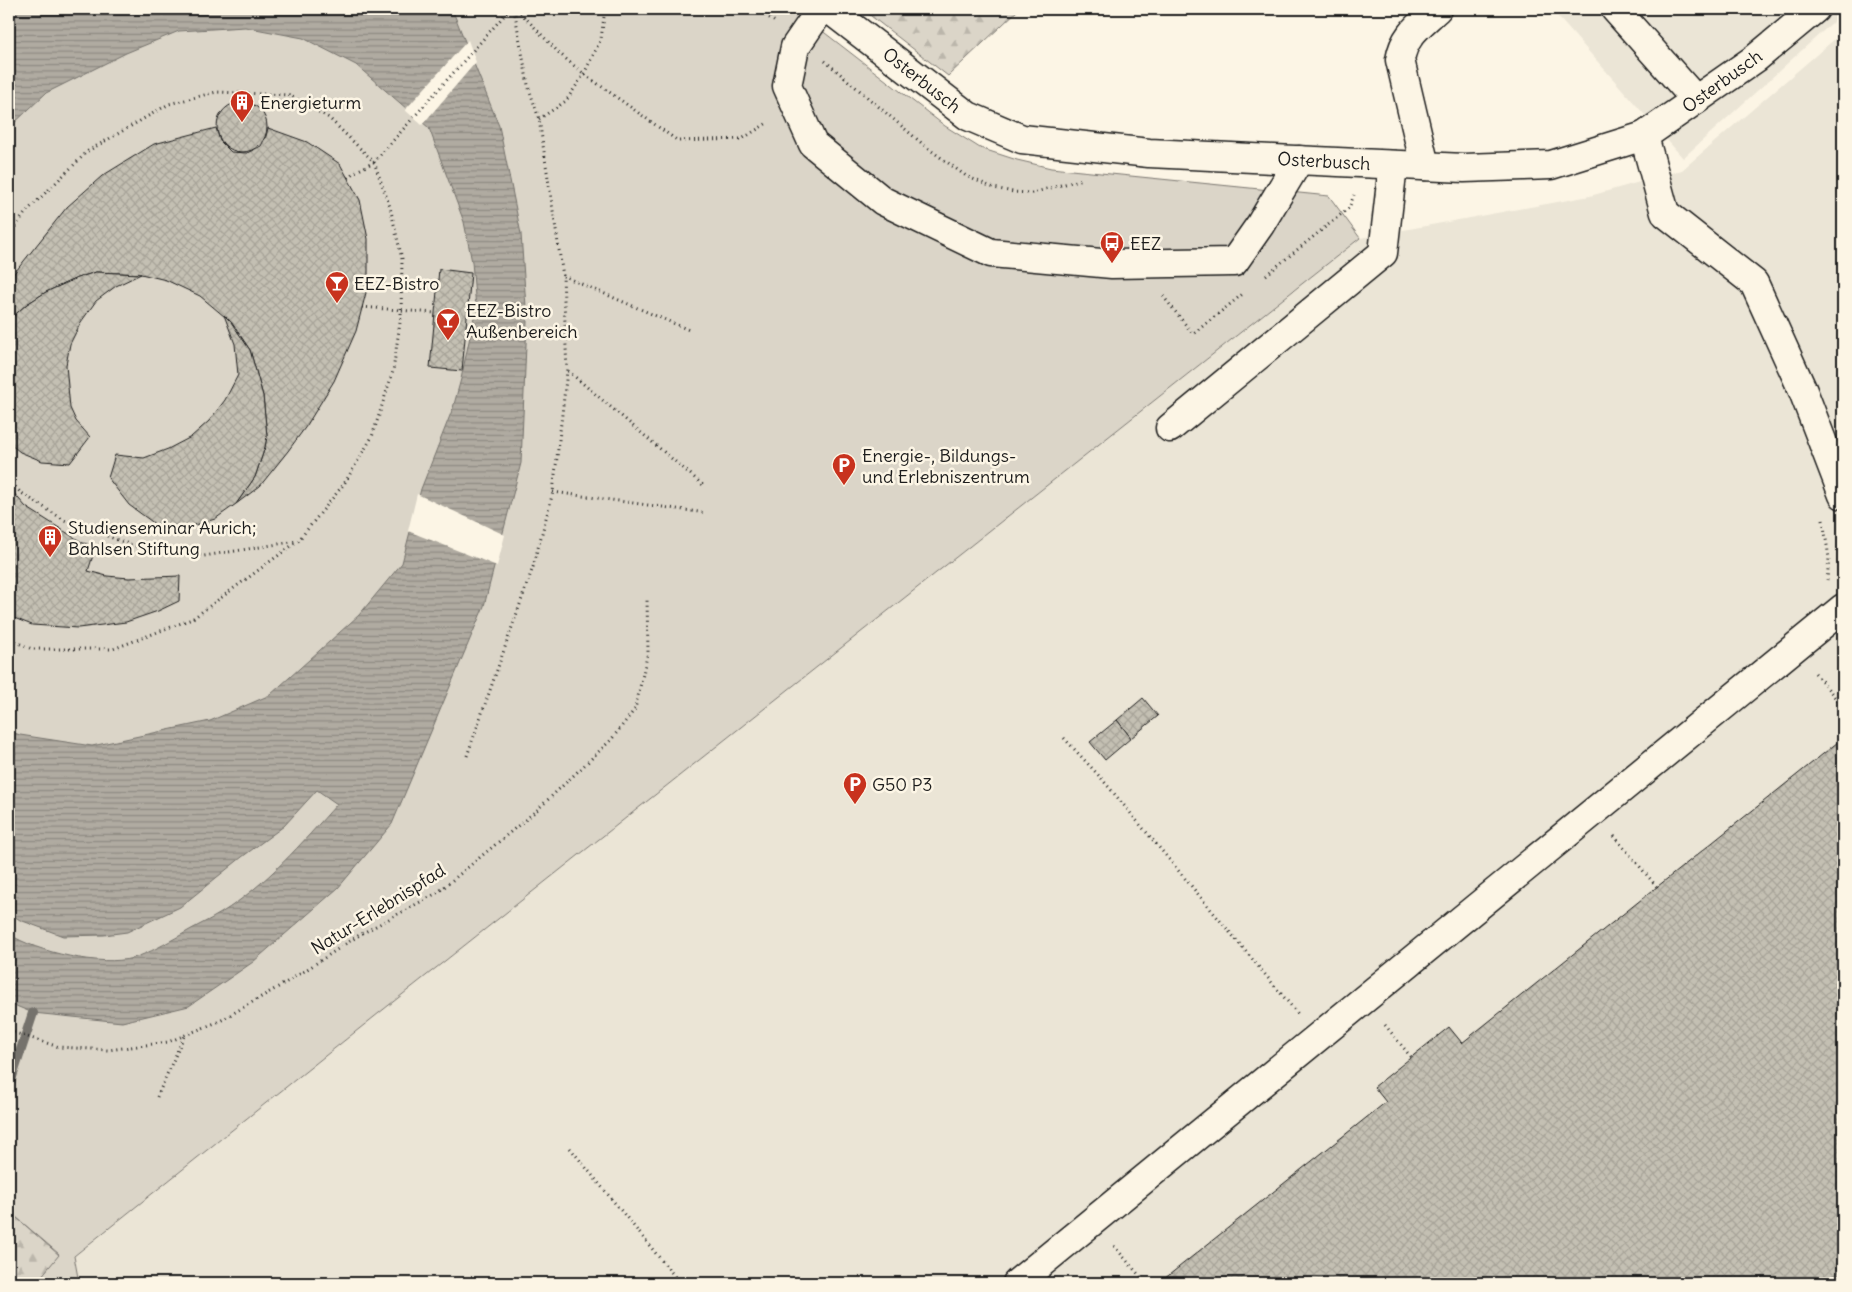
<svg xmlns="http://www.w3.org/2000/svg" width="1852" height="1292" viewBox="0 0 1852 1292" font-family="Delius,sans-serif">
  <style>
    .built { fill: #ebe5d6 }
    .grass { fill: #dbd5c8; stroke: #7c7872 }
    .forest { fill: url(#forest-firs); stroke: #7c7872 }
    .water { fill: url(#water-rules); stroke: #75726c }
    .pier { fill: #fcf5e5 }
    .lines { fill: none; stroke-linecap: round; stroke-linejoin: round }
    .stream { stroke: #75726c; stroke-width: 10 }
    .building { fill: url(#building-cross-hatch); stroke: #1c1c1c }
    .minor-casing { stroke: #1c1c1c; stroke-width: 31 }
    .path { stroke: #1c1c1c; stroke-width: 3; stroke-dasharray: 1 4; stroke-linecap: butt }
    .minor { stroke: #fcf5e5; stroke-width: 28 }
    .labels { text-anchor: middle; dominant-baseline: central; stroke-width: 5; stroke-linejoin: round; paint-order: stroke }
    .street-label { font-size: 18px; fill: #1c1c1c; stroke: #fcf5e5 }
    .poi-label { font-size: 18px; fill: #1c1c1c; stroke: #fcf5e5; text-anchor: start }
  </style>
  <defs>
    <pattern id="forest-firs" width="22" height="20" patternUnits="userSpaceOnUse" patternTransform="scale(1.25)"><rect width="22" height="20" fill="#dbd5c8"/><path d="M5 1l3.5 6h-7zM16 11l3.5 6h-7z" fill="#bbb6ab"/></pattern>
    <pattern id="water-rules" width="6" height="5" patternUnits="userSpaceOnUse" patternTransform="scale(1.25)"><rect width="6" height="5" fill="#b0aba1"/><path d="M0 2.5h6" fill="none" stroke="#8e8a82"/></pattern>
    <pattern id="building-cross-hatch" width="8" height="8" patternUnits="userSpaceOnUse" patternTransform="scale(1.25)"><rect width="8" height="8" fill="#c4c0b3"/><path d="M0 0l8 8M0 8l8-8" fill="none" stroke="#a8a499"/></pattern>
  </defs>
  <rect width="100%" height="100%" fill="#fcf5e5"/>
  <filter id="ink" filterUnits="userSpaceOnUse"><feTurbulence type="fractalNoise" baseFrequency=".02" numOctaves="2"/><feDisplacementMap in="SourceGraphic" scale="10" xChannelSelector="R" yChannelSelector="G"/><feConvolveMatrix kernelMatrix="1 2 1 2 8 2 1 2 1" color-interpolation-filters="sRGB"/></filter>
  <g filter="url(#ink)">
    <g class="built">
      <path d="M 1551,9 L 1843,9 L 1843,13 L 1683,158 Z"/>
      <path d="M 1843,32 L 1843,1283 L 79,1283 L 74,1256 L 379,1013 L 1360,238 L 1590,196 L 1682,170 Z"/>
    </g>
    <path class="grass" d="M 9,9 L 794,9 L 945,126 L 980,148 L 1017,160 L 1051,168 L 1329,196 L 1360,238 L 379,1013 L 74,1256 L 79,1283 L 36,1283 L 59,1254 L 9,1211 Z"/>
    <g class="forest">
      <path d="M 862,9 L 1019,9 L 948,76 Z"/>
      <path d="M 9,1211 L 59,1255 L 36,1283 L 9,1283 Z"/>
    </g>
    <path class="water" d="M 9,9 L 452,9 L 499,126 L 521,234 L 527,321 L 521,463 L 484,606 L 392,824 L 338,888 L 253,962 L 189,1006 L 122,1022 L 33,1013 L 9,1003 L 9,934 C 36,952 102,967 133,958 C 150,953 166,943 181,935 C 194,927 208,921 221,913 C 266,885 302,843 337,804 L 317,790 L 284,826 L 242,857 L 180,907 L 127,932 L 104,935 L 63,936 L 20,920 L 9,913 L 9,731 L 20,735 L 92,746 L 210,721 L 270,695 L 359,615 L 402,563 L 421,489 L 453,408 L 461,379 L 476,308 L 472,262 L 464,222 L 429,128 L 356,65 L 303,38 L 245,27 L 179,31 L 126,53 L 46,93 L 9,128 Z"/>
    <g class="pier">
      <path d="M 468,40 L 476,62 L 422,125 L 405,110 Z"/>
      <path d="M 417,494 L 505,535 L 497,566 L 408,531 Z"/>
    </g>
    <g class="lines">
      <path class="stream" d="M 9,1086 L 33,1013"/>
    </g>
    <g class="building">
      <circle cx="242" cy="127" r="25"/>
      <path d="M 216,128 L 220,141 L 231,152 L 247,153 L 261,146 L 266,136 L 268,128 L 307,142 L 340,164 L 360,200 L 368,239 L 368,285 L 356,331 L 334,381 L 307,425 L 288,451 L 260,486 L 236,504 L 255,477 L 265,447 L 267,436 L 263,396 L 250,350 L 231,322 L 200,296 L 166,280 L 141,274 L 96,272 L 77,278 L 46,292 L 27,304 L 9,320 L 9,283 L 12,276 L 67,207 L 102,176 L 154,144 Z"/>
      <path d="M 439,269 L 471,273 L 462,371 L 430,368 Z"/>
      <path d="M 96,272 L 141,274 L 116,286 L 96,301 L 81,322 L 70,344 L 66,365 L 70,408 L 76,421 L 90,437 L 70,463 L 42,461 L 20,452 L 9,443 L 9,320 L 27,304 L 46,292 L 77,278 Z"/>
      <path d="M 224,315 L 231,322 L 250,350 L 263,396 L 267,436 L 265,447 L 255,477 L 236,504 L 215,519 L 182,529 L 159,527 L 129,505 L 108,478 L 115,455 L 144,458 L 168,449 L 191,437 L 209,421 L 225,400 L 238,375 L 235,344 Z"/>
      <path d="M 11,490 L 26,507 L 83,543 L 96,546 L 88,571 L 107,576 L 129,578 L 180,576 L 179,601 L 158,611 L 126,622 L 78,628 L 32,625 L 9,616 L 9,491 Z"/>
      <path d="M 1143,698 L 1158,716 L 1131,738 L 1117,720 Z"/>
      <path d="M 1117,720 L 1131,738 L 1105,760 L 1090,742 Z"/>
      <path d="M 1843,738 L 1843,1283 L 1159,1283 L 1386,1102 L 1374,1087 L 1449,1027 L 1462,1043 Z"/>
    </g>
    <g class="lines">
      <g class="minor-casing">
        <g id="minor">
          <path d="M 821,9 L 795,47 L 787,86 L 813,144 L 883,201 L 991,253 L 1112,264 L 1234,262 L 1260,225 L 1299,160"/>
          <path d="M 829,9 L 968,116 L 1022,139 L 1149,153 L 1464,168 L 1551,165 L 1644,136 L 1756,58 L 1815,9"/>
          <path d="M 1615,9 L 1696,100"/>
          <path d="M 1644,136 L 1665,213 L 1754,283 L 1803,391 L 1843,495"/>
          <path d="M 1425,166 L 1400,60 C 1404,35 1420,25 1437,9"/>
          <path d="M 1170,428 L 1383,253 L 1393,165"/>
          <path d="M 1017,1283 L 1843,608"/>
        </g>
      </g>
      <g class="path">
        <path d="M 517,9 L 560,54 L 584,74 L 678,141 L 742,139 L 769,122"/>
        <path d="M 757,9 L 775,22"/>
        <path d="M 825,61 L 925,146 L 966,176 L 994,188 L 1013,192 L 1032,193 L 1083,179"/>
        <path d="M 539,119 L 566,101 L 584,74 L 601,39 L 605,9"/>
        <path d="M 348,178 L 353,173 L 374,162 L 510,9"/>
        <path d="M 9,235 L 26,212 L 88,151 L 169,104 L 216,92 L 289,95 L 329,118 L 374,162 L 390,207 L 402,259 L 401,316 L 393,371 L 372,437 L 344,484 L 298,541 L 192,619 L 113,649 L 32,649 L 9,639"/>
        <path d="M 1266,275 L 1349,208 L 1354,195"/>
        <path d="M 563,276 L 689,330"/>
        <path d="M 1163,296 L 1193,334 L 1244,293"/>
        <path d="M 362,307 L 435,313"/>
        <path d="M 568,371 L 703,485"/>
        <path d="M 9,479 L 20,492 L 64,520 L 134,546 L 204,556 L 297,541"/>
        <path d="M 553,492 L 706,513"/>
        <path d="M 1823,520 L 1829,558 L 1827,580"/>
        <path d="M 1815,673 L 1843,707"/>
        <path d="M 1064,738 L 1102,779 L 1298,1014"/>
        <path d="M 467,756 L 533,567 L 553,492 L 567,371 L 563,276 L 539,119 L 528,85 L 514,9"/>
        <path d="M 1614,836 L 1657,887"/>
        <path d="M 1385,1025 L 1411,1057"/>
        <path d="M 9,1031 L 59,1047 L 108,1050 L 168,1042 L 220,1021 L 292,979 L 361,934 L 437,893 L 537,810 L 611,740 L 635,709 L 648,652 L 647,599"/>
        <path d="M 157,1097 L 184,1036"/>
        <path d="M 570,1148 L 680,1283"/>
        <path d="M 1114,1246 L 1146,1283"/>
      </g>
      <use href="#minor" class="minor"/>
    </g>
  </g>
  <defs>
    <g id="building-pin" transform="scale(1.25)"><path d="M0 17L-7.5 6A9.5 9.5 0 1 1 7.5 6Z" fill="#c8321e" stroke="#fcf5e5"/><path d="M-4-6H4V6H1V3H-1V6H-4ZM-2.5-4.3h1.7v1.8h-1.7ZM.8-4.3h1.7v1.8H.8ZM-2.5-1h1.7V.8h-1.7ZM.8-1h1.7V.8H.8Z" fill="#fff"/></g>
    <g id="bus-pin" transform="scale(1.25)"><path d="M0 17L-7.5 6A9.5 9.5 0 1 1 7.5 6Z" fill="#c8321e" stroke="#fcf5e5"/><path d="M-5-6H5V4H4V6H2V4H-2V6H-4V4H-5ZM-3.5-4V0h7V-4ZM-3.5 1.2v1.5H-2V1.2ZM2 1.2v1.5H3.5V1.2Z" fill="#fff"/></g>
    <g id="bar-pin" transform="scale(1.25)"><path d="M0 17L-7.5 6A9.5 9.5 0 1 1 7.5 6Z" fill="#c8321e" stroke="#fcf5e5"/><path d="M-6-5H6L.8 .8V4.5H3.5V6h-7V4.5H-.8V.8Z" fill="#fff"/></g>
    <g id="parking-pin" transform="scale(1.25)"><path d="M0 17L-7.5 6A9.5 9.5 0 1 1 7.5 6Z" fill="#c8321e" stroke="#fcf5e5"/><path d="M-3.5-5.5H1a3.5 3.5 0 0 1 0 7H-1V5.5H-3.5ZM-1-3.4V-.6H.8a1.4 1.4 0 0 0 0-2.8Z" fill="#fff"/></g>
  </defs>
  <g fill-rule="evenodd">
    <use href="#building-pin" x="242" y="102"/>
    <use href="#bus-pin" x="1112" y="243"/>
    <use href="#bar-pin" x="337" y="283"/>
    <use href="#bar-pin" x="448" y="320"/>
    <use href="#parking-pin" x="844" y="465"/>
    <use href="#building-pin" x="50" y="537"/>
    <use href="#parking-pin" x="855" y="784"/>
  </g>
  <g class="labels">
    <g class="street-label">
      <text transform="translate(922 80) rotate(38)">Osterbusch</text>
      <text transform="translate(1722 81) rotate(-36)">Osterbusch</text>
      <text transform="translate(1324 161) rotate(3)">Osterbusch</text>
      <text transform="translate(378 909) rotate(-32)">Natur-Erlebnispfad</text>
    </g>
    <g class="poi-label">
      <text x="260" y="102">Energieturm</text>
      <text x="1130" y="243">EEZ</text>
      <text x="354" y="283">EEZ-Bistro</text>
      <text x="466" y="310">EEZ-Bistro<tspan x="466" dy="21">Außenbereich</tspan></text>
      <text x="862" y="455">Energie-, Bildungs-<tspan x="862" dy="21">und Erlebniszentrum</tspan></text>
      <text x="68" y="527">Studienseminar Aurich;<tspan x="68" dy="21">Bahlsen Stiftung</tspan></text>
      <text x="872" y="784">G50 P3</text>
    </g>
  </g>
  <rect width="1852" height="1292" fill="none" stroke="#fcf5e5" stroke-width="30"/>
  <rect x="15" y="15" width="1822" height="1262" fill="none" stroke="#1c1c1c" stroke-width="2" filter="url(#ink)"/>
</svg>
